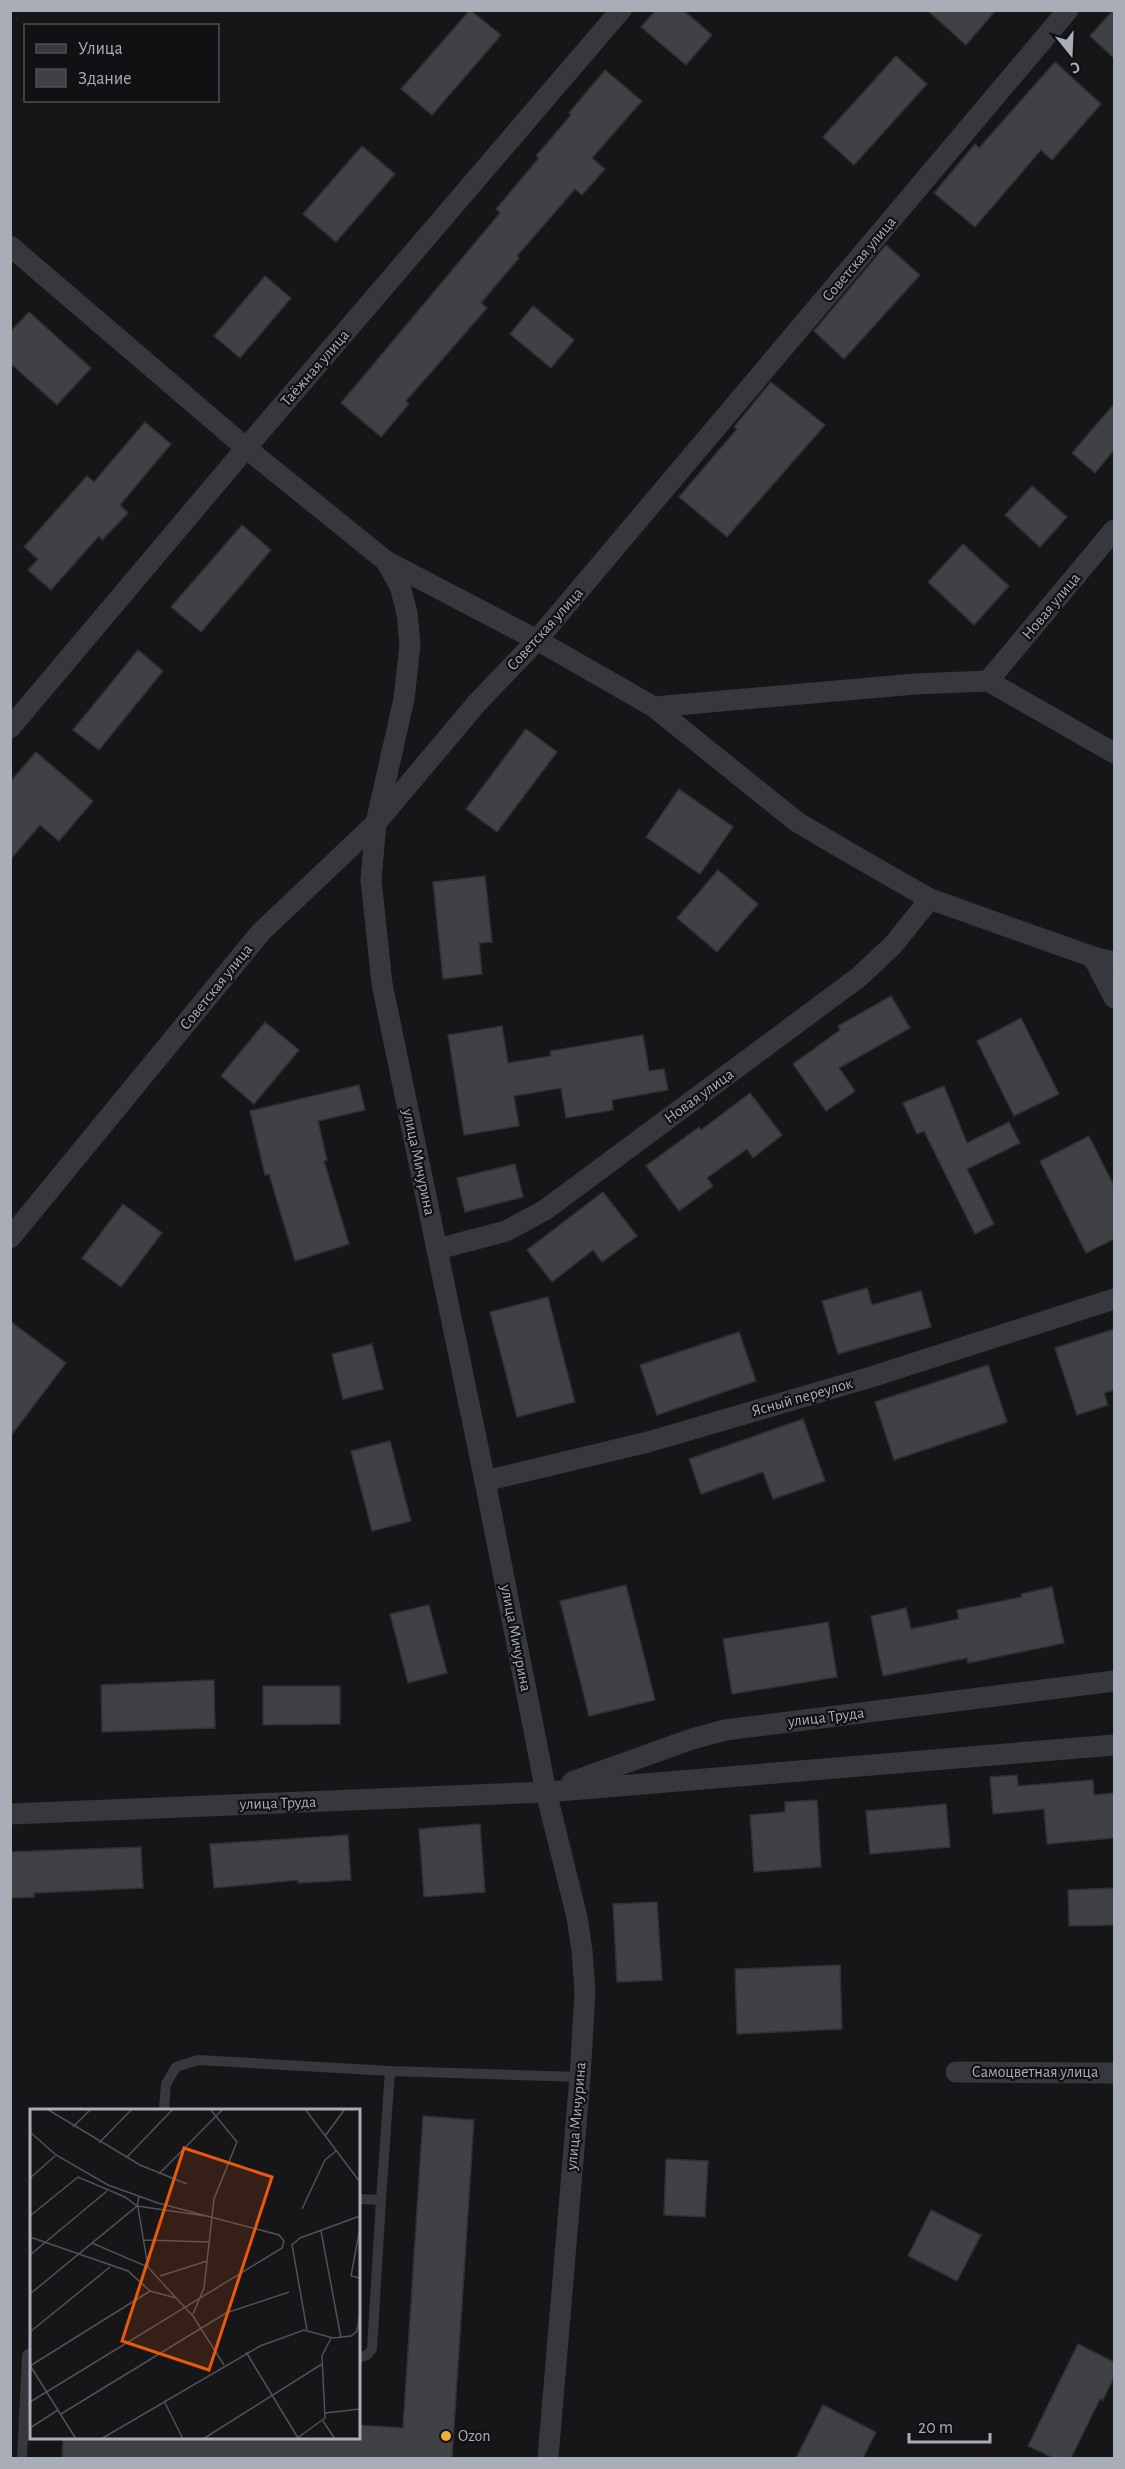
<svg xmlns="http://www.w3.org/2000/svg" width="1125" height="2469" viewBox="0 0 1125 2469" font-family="'Alegreya Sans',sans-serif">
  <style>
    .building { fill: #404145; stroke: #303034; stroke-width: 1.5 }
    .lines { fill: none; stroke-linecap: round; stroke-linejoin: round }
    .service { stroke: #37383d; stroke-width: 10 }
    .minor { stroke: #37383d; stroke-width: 21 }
    .poi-dot { fill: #f2b134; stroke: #111113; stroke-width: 2 }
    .labels { text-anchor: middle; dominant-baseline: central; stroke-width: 4.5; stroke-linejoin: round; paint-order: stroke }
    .street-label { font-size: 16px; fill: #a8adb8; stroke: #111113 }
    .poi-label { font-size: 16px; fill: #a8adb8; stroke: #111113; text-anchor: start }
    .inset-road { fill: none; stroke: #505258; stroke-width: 1.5 }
    .view { fill: #e8590c; fill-opacity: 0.15; stroke: #e8590c; stroke-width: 3 }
    .inset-edge { fill: none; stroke: #a8adb8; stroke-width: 3 }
  </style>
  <rect width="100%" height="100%" fill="#161618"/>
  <g class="building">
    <path d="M 470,10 L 501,35 L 432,115 L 401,89 Z"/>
    <path d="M 656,10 L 683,10 L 712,35 L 686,65 L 641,27 Z"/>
    <path d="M 927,10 L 996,10 L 966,45 Z"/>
    <path d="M 1113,10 L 1114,10 L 1114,58 L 1090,36 Z"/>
    <path d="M 896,56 L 927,84 L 854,165 L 823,137 Z"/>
    <path d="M 1055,62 L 1101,104 L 1052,160 L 1041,150 L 975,227 L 934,193 L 975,144 L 979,148 Z"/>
    <path d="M 605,70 L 642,101 L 592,158 L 605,169 L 582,195 L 575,189 L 517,256 L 519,258 L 481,303 L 487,308 L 406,401 L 409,404 L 381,437 L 341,403 L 500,213 L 496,209 L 539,158 L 536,156 L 571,115 L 569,113 Z"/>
    <path d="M 362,146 L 395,174 L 336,242 L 303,214 Z"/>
    <path d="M 886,245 L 920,275 L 844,359 L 814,331 Z"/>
    <path d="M 265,276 L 291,298 L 240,358 L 214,336 Z"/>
    <path d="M 533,306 L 574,340 L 551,368 L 510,334 Z"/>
    <path d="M 29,312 L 91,368 L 57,405 L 10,363 L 10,332 Z"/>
    <path d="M 771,382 L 825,425 L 727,537 L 679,497 L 737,429 L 734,427 Z"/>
    <path d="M 1114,404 L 1114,450 L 1095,473 L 1072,453 Z"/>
    <path d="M 145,422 L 171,444 L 120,505 L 128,513 L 102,540 L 99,536 L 51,590 L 28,570 L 38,559 L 24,547 L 87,476 L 94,482 Z"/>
    <path d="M 1032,486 L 1067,517 L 1040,547 L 1005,515 Z"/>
    <path d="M 242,525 L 271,550 L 201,632 L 171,607 Z"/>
    <path d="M 963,544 L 1009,586 L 974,625 L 928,582 Z"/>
    <path d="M 138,650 L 163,671 L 99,750 L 73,730 Z"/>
    <path d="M 526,729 L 557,752 L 497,832 L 466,809 Z"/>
    <path d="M 36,752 L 93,801 L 59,841 L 40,825 L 10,860 L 10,782 Z"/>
    <path d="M 679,789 L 733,827 L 700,874 L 646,837 Z"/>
    <path d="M 718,870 L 758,904 L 717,952 L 677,918 Z"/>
    <path d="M 485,876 L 492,942 L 479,943 L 482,974 L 443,979 L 433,882 Z"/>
    <path d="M 891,996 L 910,1028 L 839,1068 L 855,1091 L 826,1111 L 793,1064 L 840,1030 L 838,1026 Z"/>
    <path d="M 1021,1018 L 1059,1094 L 1014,1116 L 977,1041 Z"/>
    <path d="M 265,1022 L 299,1050 L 254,1104 L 221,1076 Z"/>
    <path d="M 502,1026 L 508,1063 L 551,1056 L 550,1051 L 643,1035 L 649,1071 L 664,1069 L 668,1090 L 612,1100 L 613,1110 L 566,1118 L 561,1088 L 514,1096 L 519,1126 L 464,1135 L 448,1035 Z"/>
    <path d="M 359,1085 L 365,1110 L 318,1121 L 327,1160 L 324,1161 L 349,1244 L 295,1261 L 269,1174 L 265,1175 L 250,1111 Z"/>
    <path d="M 944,1086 L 967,1143 L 1009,1122 L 1020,1143 L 967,1169 L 994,1224 L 975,1234 L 924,1131 L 917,1134 L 903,1103 Z"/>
    <path d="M 750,1093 L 782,1135 L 753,1158 L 747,1149 L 707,1178 L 713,1186 L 679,1211 L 646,1166 L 699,1127 L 701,1130 Z"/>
    <path d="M 1089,1136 L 1114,1186 L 1114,1239 L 1086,1253 L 1040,1161 Z"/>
    <path d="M 515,1164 L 523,1197 L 465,1212 L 457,1178 Z"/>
    <path d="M 603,1192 L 637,1236 L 602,1262 L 593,1250 L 552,1282 L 527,1250 Z"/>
    <path d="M 123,1204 L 162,1233 L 121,1287 L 82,1258 Z"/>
    <path d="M 867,1288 L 872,1305 L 921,1291 L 931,1327 L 838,1354 L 822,1301 Z"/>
    <path d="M 548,1297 L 575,1402 L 517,1417 L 490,1312 Z"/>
    <path d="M 10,1321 L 66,1363 L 10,1437 Z"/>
    <path d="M 1114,1329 L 1114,1390 L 1104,1393 L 1108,1405 L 1077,1415 L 1055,1348 Z"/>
    <path d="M 739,1332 L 756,1381 L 657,1415 L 640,1365 Z"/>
    <path d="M 372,1344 L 383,1389 L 343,1399 L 332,1354 Z"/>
    <path d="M 988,1365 L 1007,1422 L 894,1460 L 875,1402 Z"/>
    <path d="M 803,1419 L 825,1481 L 773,1499 L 763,1472 L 701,1494 L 689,1459 Z"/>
    <path d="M 390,1441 L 411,1521 L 372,1531 L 351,1451 Z"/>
    <path d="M 626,1585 L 655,1700 L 589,1716 L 560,1601 Z"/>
    <path d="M 1052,1587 L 1064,1643 L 968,1663 L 967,1658 L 883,1676 L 871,1616 L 906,1608 L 911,1629 L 959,1619 L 957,1610 L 1022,1597 L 1021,1594 Z"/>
    <path d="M 429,1605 L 447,1673 L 408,1683 L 390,1614 Z"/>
    <path d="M 828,1622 L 837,1677 L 732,1694 L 723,1639 Z"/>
    <path d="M 214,1680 L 215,1728 L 102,1732 L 101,1685 Z"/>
    <path d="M 263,1686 L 340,1686 L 340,1724 L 263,1725 Z"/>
    <path d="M 1017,1775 L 1018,1786 L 1093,1780 L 1094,1795 L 1114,1793 L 1114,1838 L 1047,1844 L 1044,1809 L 993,1814 L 990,1777 Z"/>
    <path d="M 817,1800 L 821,1867 L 754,1872 L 750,1815 L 785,1812 L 785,1802 Z"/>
    <path d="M 946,1804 L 950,1847 L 870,1854 L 866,1811 Z"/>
    <path d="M 480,1824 L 485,1892 L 424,1897 L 419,1829 Z"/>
    <path d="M 348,1835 L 351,1880 L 298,1883 L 298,1880 L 214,1888 L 210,1844 Z"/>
    <path d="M 141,1847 L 143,1888 L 34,1893 L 34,1897 L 10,1898 L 10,1852 Z"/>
    <path d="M 1114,1888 L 1114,1925 L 1069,1926 L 1068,1890 Z"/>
    <path d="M 657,1902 L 662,1980 L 617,1982 L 613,1904 Z"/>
    <path d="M 840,1965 L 842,2029 L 737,2034 L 735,1969 Z"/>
    <path d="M 423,2116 L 474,2120 L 452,2458 L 62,2458 L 63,2438 L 358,2438 L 358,2425 L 403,2428 Z"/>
    <path d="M 666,2159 L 708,2161 L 705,2217 L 664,2215 Z"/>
    <path d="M 931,2210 L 981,2235 L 957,2281 L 908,2256 Z"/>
    <path d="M 1078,2344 L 1114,2362 L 1114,2377 L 1103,2400 L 1100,2399 L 1071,2458 L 1053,2458 L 1028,2446 Z"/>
    <path d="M 823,2405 L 876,2432 L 863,2458 L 796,2458 Z"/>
  </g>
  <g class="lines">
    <g class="service">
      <path d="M 164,2110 L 166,2084 L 176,2067 L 198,2060 L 390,2071 L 580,2077"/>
      <path d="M 358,2199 L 381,2200 L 372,2349 L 367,2355 L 358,2358"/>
      <path d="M 381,2200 L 390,2071"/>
      <path d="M 22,2458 L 27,2355 L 32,2352"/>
    </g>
    <g class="minor">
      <path d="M 10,246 L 246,448 L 386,561 L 537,640 L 654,707 L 915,684 L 988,681 L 1114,753"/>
      <path d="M 386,561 L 400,586 L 407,613 L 410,645 L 404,699 L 376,823 L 371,880 L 382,984 L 485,1481 L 546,1792 L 577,1917 L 582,1951 L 585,1992 L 580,2077 L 548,2458"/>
      <path d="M 988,681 L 1114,530"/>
      <path d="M 654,707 L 797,822 L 848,852 L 930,899 L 1093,957 L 1114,962"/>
      <path d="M 10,728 L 246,448 L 621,10"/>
      <path d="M 1093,957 L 1114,998"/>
      <path d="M 10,1238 L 261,932 L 376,823 L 477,703 L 537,640 L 1068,10"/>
      <path d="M 438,1249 L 506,1231 L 545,1210 L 859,977 L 893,945 L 930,899"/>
      <path d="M 485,1481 L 648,1442 L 871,1377 L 1114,1299"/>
      <path d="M 572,1782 L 692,1739 L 725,1730 L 1114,1681"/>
      <path d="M 10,1814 L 546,1792 L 1114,1745"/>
      <path d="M 956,2072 L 1114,2073"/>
    </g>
  </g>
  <circle class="poi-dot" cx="446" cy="2436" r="6"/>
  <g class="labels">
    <g class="street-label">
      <text transform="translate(859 259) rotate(-50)">Советская улица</text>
      <text transform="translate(315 368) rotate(-49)">Таёжная улица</text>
      <text transform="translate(1051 606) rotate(-50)">Новая улица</text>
      <text transform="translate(545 629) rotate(-48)">Советская улица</text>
      <text transform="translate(216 987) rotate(-51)">Советская улица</text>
      <text transform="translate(699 1096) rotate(-36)">Новая улица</text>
      <text transform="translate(419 1162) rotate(78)">улица Мичурина</text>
      <text transform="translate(802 1397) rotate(-16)">Ясный переулок</text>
      <text transform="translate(516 1638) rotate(79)">улица Мичурина</text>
      <text transform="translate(826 1717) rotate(-7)">улица Труда</text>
      <text transform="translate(278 1803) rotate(-2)">улица Труда</text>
      <text x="1035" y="2072">Самоцветная улица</text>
      <text transform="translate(576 2116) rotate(-85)">улица Мичурина</text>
    </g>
    <g class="poi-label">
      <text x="458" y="2436">Ozon</text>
    </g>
  </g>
  <g transform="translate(30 2109)">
    <rect width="330" height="330" fill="#161618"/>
    <path class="inset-road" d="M 17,0 L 110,56 L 157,75M 275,0 L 330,73M 43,18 L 61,0M 0,23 L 26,46 L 78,76 L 128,94 L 249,126 L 254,132 L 252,139 L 0,293M 295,27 L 315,0M 69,34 L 102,0M 97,48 L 143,0M 129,65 L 193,0M 0,69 L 25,47M 108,98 L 118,158M 272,100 L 295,51 L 306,42M 0,107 L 48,68 L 95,88 L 107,97 L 176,107M 330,119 L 321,167 L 330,169M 291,122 L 311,229M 0,128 L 98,162 L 120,182 L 146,189 L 163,207 L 194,256M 114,131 L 179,133M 62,134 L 118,158 L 146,189M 0,146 L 77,82M 130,167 L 177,152M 0,185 L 107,97 L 109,88M 163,205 L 174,179 L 184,90 L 207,33 L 180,0M 277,221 L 262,136 L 270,129 L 330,107M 0,223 L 80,158M 216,243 L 268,329M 0,257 L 120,182M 1,258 L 46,330M 134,292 L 153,330M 295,304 L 330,300M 31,305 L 196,204 L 259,183M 293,312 L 305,330M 0,319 L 28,301M 71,330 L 230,237 L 274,221 L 303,229 L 321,227 L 327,222 L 330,205M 173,330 L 292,255M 266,330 L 295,309 L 292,247 L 301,229"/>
    <path class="view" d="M 154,39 L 242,68 L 179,261 L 92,232 Z"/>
    <rect width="330" height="330" class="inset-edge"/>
  </g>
  <rect width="1125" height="2469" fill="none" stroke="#a8adb8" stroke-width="24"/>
  <rect x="24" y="24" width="195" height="78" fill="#111113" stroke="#4d4f55" stroke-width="1.5"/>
  <rect x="36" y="44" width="30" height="9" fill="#37383d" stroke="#4d4f55" stroke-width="1.5"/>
  <text x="78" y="54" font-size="18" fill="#a8adb8">Улица</text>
  <rect x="36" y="69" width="30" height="18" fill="#404145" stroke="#4d4f55" stroke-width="1.5"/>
  <text x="78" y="84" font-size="18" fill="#a8adb8">Здание</text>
  <g transform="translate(1071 54) rotate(162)" stroke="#111113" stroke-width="4.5" paint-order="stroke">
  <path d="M0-4.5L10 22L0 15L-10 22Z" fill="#a8adb8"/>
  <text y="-9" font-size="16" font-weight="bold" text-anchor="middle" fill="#a8adb8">С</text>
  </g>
  <path d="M909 2433v9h81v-9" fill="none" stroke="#a8adb8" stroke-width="3"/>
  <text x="918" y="2433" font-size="18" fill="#a8adb8" stroke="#111113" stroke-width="4.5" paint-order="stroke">20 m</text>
</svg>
